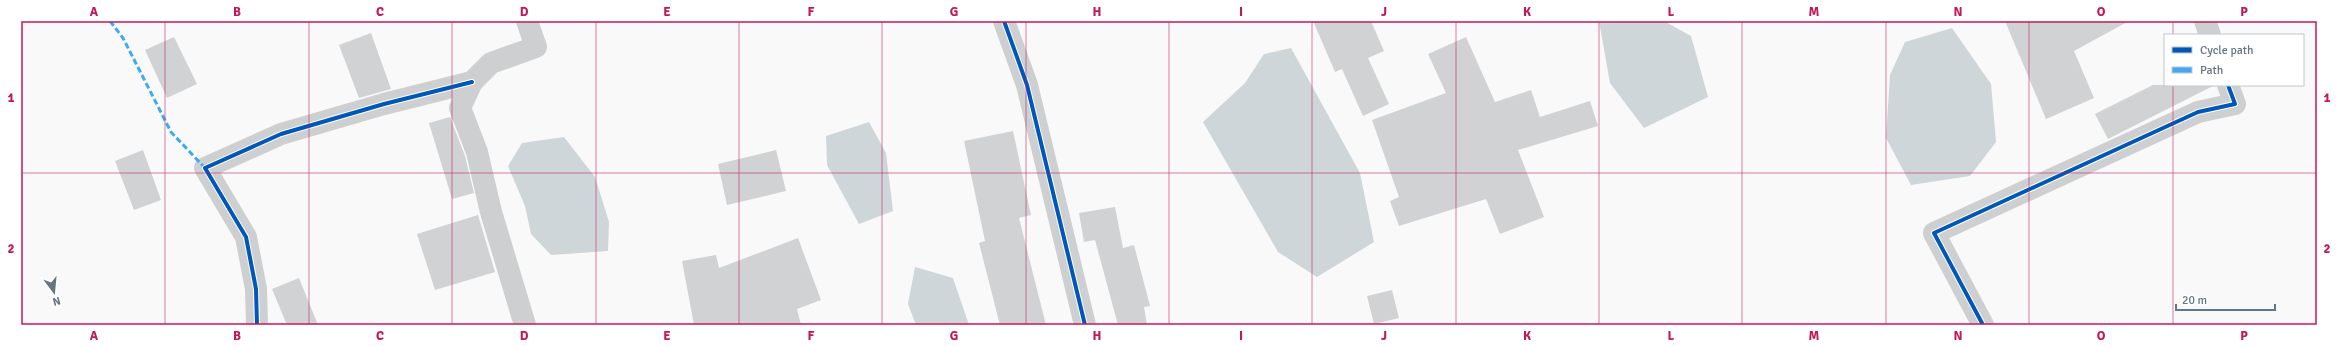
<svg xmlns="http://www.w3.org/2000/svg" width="2338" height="346" viewBox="0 0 2338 346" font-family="Signika,sans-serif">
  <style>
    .water { fill: #ced6d9 }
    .building { fill: #d0d2d3 }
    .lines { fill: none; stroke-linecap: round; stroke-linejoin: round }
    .minor { stroke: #cecfd0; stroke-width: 22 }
    .quiet { stroke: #3fa9f5; stroke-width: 3; stroke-dasharray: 6 3; stroke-linecap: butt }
    .cycleway-casing { stroke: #fff; stroke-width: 6 }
    .cycleway { stroke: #0057b8; stroke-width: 4 }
    .grid { fill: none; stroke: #c2185b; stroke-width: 1; stroke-opacity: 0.55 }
    .neatline { fill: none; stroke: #c2185b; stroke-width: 1.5 }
    .grid-label { font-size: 13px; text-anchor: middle; font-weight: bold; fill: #c2185b }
  </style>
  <rect width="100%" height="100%" fill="#f9f9f9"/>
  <g class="water">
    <path d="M 1599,21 L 1664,21 L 1691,36 L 1708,97 L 1644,128 L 1610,83 Z"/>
    <path d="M 1952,28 L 1991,84 L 1996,142 L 1970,176 L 1911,185 L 1886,138 L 1890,75 L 1905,42 Z"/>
    <path d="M 1291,48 L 1360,173 L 1374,242 L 1317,277 L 1278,252 L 1203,122 L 1245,83 L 1264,54 Z"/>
    <path d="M 869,122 L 886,153 L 893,211 L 859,224 L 827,165 L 826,136 Z"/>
    <path d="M 564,137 L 595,177 L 609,222 L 608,251 L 551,255 L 531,234 L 525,206 L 508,166 L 522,143 Z"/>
    <path d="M 915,267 L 953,278 L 969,325 L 916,325 L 908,304 Z"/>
  </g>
  <g class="building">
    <path d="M 1313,21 L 1371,21 L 1384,51 L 1368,58 L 1389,104 L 1363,116 L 1342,69 L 1335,72 Z"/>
    <path d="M 2005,21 L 2129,21 L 2074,51 L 2094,98 L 2046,119 Z"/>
    <path d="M 371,33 L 391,89 L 359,98 L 339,45 Z"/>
    <path d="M 174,37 L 197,84 L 167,98 L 145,50 Z"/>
    <path d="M 1466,37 L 1495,102 L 1531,90 L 1540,117 L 1590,101 L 1598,126 L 1518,150 L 1544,217 L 1500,234 L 1486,199 L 1399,226 L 1390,201 L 1399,197 L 1372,120 L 1446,93 L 1428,54 Z"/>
    <path d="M 2153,85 L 2215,85 L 2108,139 L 2095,114 Z"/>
    <path d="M 450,117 L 465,156 L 474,193 L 452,199 L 429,123 Z"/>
    <path d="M 1013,131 L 1031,215 L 1019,218 L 1046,325 L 1000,325 L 979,243 L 985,241 L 964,141 Z"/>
    <path d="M 143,150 L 161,200 L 134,210 L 115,161 Z"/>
    <path d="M 776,150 L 786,191 L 727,205 L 718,164 Z"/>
    <path d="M 1115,207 L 1123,248 L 1134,245 L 1150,306 L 1144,307 L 1147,325 L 1118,325 L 1095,240 L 1084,242 L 1079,213 Z"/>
    <path d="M 478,215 L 495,272 L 435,290 L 417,234 Z"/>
    <path d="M 798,238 L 821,300 L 797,309 L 801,325 L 694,325 L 682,261 L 716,255 L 719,268 Z"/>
    <path d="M 299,278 L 318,325 L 287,325 L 272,289 Z"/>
    <path d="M 1392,290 L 1399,318 L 1374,324 L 1367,296 Z"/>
  </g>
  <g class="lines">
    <g class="minor">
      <path d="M 1004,21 L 1027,85 L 1085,325"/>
      <path d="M 2205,21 L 2210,35"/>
      <path d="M 257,325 L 256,289 L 246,237 L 205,168 L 281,134 L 384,104 L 472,82"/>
      <path d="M 525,325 L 491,212 L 477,152 L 460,108 L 472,82 L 491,63 L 536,47 L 527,21"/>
      <path d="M 1983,325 L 1934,233 L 2198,112 L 2235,104 L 2228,85"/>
    </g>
    <path class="quiet" d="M 110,21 L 123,38 L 171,132 L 205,168"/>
    <g class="cycleway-casing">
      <g id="cycleway">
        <path d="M 1004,21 L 1027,85 L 1085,325"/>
        <path d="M 257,325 L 256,289 L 246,237 L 205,168 L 281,134 L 384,104 L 472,82"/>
        <path d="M 1983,325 L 1934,233 L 2198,112 L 2235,104 L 2228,85"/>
      </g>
    </g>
    <use href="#cycleway" class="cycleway"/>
  </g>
  <path class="grid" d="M 165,21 L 165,325M 309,21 L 309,325M 452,21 L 452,325M 596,21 L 596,325M 739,21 L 739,325M 882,21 L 882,325M 1026,21 L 1026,325M 1169,21 L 1169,325M 1312,21 L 1312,325M 1456,21 L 1456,325M 1599,21 L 1599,325M 1742,21 L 1742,325M 1886,21 L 1886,325M 2029,21 L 2029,325M 2173,21 L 2173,35M 2173,85 L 2173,325M 21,173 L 2317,173"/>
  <rect width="2338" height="346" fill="none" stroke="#ffffff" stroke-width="44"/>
  <rect x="2164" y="34" width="140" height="52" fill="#ffffff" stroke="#c1c8cd"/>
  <rect x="2172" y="47" width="20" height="6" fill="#0057b8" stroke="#c1c8cd"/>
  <text x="2200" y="54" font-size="12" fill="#657683">Cycle path</text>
  <rect x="2172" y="67" width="20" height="6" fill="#3fa9f5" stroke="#c1c8cd"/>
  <text x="2200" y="74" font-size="12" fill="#657683">Path</text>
  <g transform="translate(54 292) rotate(164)" stroke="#ffffff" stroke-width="3" paint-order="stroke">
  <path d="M0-3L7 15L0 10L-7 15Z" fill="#657683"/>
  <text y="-6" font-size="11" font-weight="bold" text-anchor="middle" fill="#657683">N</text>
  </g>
  <path d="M2176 304v6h99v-6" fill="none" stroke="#657683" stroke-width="2"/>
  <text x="2182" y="304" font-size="12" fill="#657683" stroke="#ffffff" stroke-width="3" paint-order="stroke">20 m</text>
  <rect x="22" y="22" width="2294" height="302" class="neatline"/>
  <g class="grid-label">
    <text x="94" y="16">A</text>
    <text x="237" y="16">B</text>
    <text x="380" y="16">C</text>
    <text x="524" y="16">D</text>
    <text x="667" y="16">E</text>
    <text x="811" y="16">F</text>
    <text x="954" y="16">G</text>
    <text x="1097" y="16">H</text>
    <text x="1241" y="16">I</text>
    <text x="1384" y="16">J</text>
    <text x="1527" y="16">K</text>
    <text x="1671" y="16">L</text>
    <text x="1814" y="16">M</text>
    <text x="1958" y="16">N</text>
    <text x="2101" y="16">O</text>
    <text x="2244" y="16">P</text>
    <text x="11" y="102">1</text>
    <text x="2327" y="102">1</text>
    <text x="11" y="253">2</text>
    <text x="2327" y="253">2</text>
    <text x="94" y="340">A</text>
    <text x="237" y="340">B</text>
    <text x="380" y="340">C</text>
    <text x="524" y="340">D</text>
    <text x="667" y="340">E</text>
    <text x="811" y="340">F</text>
    <text x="954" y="340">G</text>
    <text x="1097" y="340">H</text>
    <text x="1241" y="340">I</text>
    <text x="1384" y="340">J</text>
    <text x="1527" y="340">K</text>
    <text x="1671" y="340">L</text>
    <text x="1814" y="340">M</text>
    <text x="1958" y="340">N</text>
    <text x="2101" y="340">O</text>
    <text x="2244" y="340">P</text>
  </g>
</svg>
